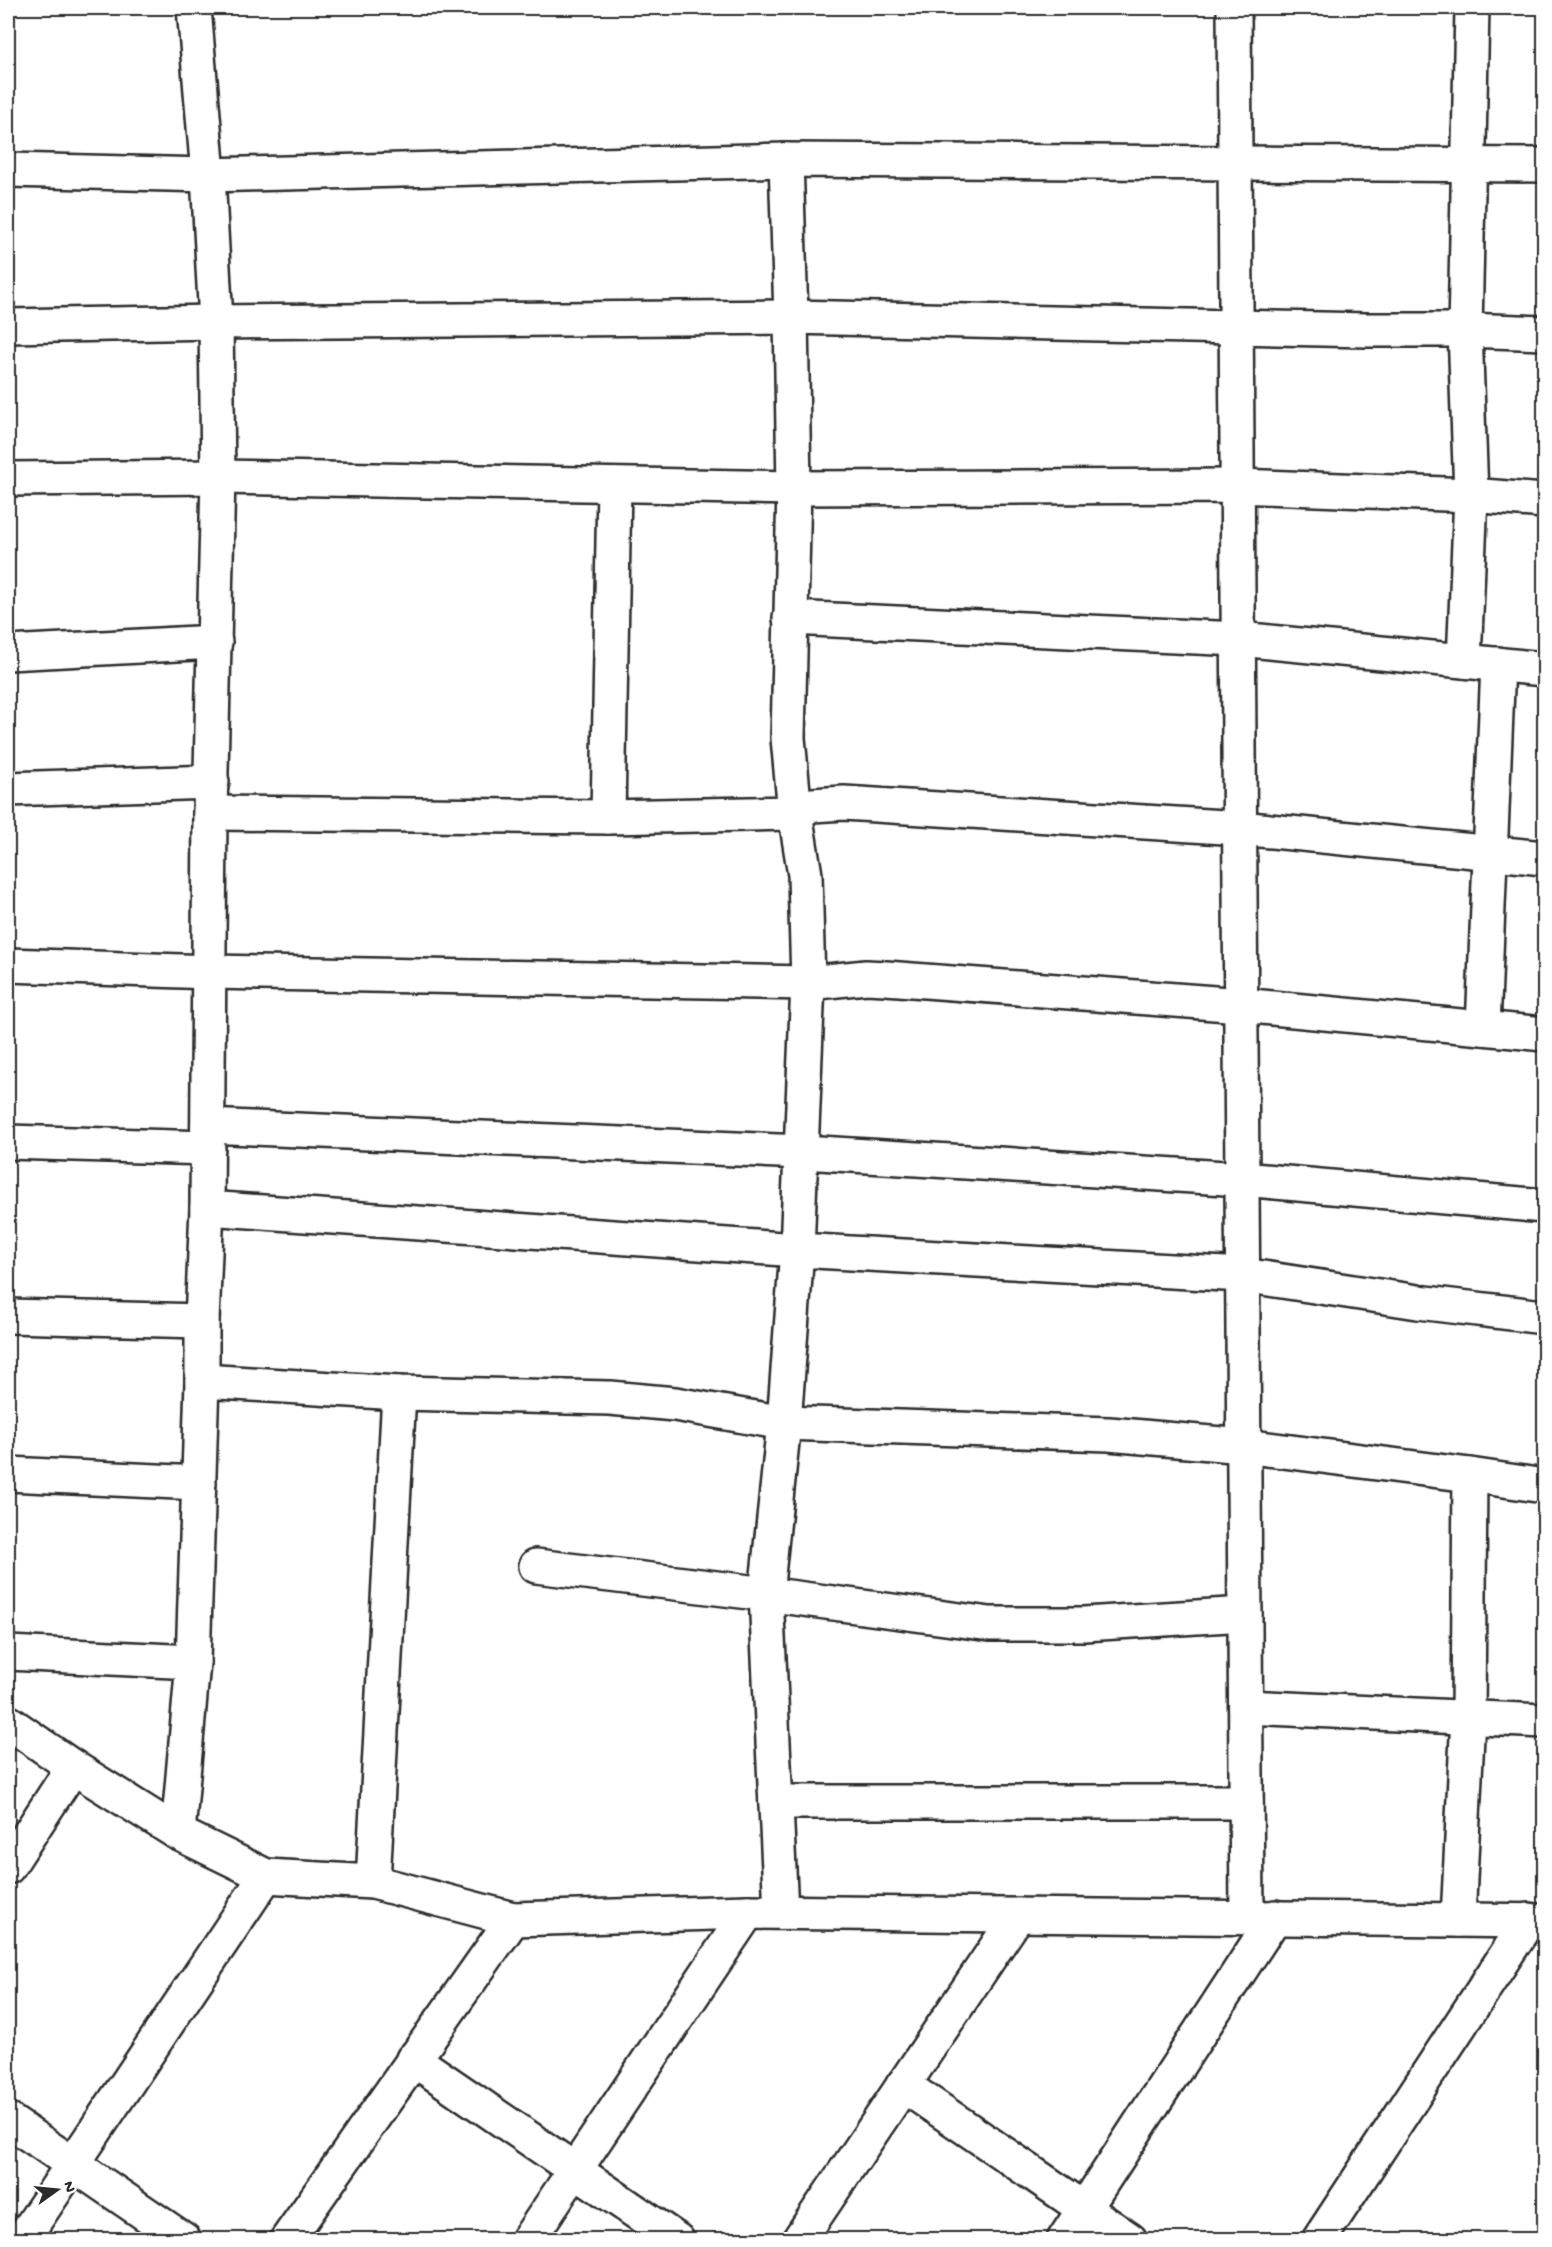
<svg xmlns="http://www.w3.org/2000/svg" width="1552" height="2247" viewBox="0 0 1552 2247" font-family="'Gochi Hand',sans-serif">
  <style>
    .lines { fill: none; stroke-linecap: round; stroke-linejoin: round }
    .street-casing { stroke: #2b2b2b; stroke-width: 38 }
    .street { stroke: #fff; stroke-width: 33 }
  </style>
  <rect width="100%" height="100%" fill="#fff"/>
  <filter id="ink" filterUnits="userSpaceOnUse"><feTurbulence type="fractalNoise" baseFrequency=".0167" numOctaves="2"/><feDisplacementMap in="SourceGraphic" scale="12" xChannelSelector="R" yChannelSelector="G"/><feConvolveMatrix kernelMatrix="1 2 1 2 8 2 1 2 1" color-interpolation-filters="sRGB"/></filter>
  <g filter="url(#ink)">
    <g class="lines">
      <g class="street-casing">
        <g id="street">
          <path d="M 1234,8 L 1247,1918"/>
          <path d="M 8,170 L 208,175 L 786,160 L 1544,165"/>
          <path d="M 8,326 L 216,322 L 791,317 L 1368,330 L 1465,330 L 1544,333"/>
          <path d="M 8,479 L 218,477 L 794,488 L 1237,486 L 1471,495 L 1544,501"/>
          <path d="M 790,618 L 1239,639 L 1544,669"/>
          <path d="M 8,653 L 215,642"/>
          <path d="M 1464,661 L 1471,495 L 1465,330 L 1472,8"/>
          <path d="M 8,789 L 212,782"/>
          <path d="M 210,813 L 608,817 L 795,813 L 812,805 L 844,803 L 1240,828 L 1544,858"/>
          <path d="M 608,817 L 614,485"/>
          <path d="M 8,965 L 211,972 L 808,983 L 866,977 L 886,978 L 1241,1005 L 1544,1034"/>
          <path d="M 1483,1028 L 1498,664"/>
          <path d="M 208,1126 L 803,1152 L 1242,1179 L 1544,1206"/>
          <path d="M 8,1142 L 208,1148"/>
          <path d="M 207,1208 L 797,1250 L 1243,1275 L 1418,1302 L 1544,1317"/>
          <path d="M 8,1316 L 202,1321"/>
          <path d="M 202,1381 L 399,1393 L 610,1398 L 675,1404 L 784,1423 L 1109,1434 L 1244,1446 L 1470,1475 L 1544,1486"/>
          <path d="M 8,1474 L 199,1483"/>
          <path d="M 536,1566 L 766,1594 L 990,1624 L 1084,1624 L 1245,1614"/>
          <path d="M 8,1653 L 193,1662"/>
          <path d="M 1246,1707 L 1544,1721"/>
          <path d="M 8,1722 L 73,1767 L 178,1833 L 266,1876 L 373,1882 L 513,1919 L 748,1912 L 1544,1921"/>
          <path d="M 776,1802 L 1246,1802"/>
          <path d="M 178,1833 L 193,1662 L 202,1381 L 202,1321 L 207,1208 L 210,813 L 218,477 L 216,322 L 208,175 L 194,8"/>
          <path d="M 8,1867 L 73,1767"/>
          <path d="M 373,1882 L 399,1393"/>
          <path d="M 781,1912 L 766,1594 L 784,1423 L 797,1250 L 808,983 L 805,875 L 795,813 L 788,738 L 794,488 L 791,317 L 786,160"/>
          <path d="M 1458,1920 L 1468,1716 L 1470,1475"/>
          <path d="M 413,2059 L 677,2240"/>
          <path d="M 903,2085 L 1130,2240"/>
          <path d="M 8,2120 L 184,2240"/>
          <path d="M 22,2240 L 266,1876"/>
          <path d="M 287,2240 L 513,1919"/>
          <path d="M 528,2240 L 748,1912"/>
          <path d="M 799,2240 L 1018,1915"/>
          <path d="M 1064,2240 L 1275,1917"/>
          <path d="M 1319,2240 L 1529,1920"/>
        </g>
      </g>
      <use href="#street" class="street"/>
    </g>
  </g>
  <rect width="1552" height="2247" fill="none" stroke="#fff" stroke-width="30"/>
  <rect x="15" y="15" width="1522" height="2217" fill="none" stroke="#2b2b2b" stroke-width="2" filter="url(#ink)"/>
  <g transform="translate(57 2190) rotate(75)" stroke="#ffffff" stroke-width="4.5" paint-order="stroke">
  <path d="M0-4.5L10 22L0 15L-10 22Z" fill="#2b2b2b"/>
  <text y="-9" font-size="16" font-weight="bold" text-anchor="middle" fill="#2b2b2b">N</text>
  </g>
</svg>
